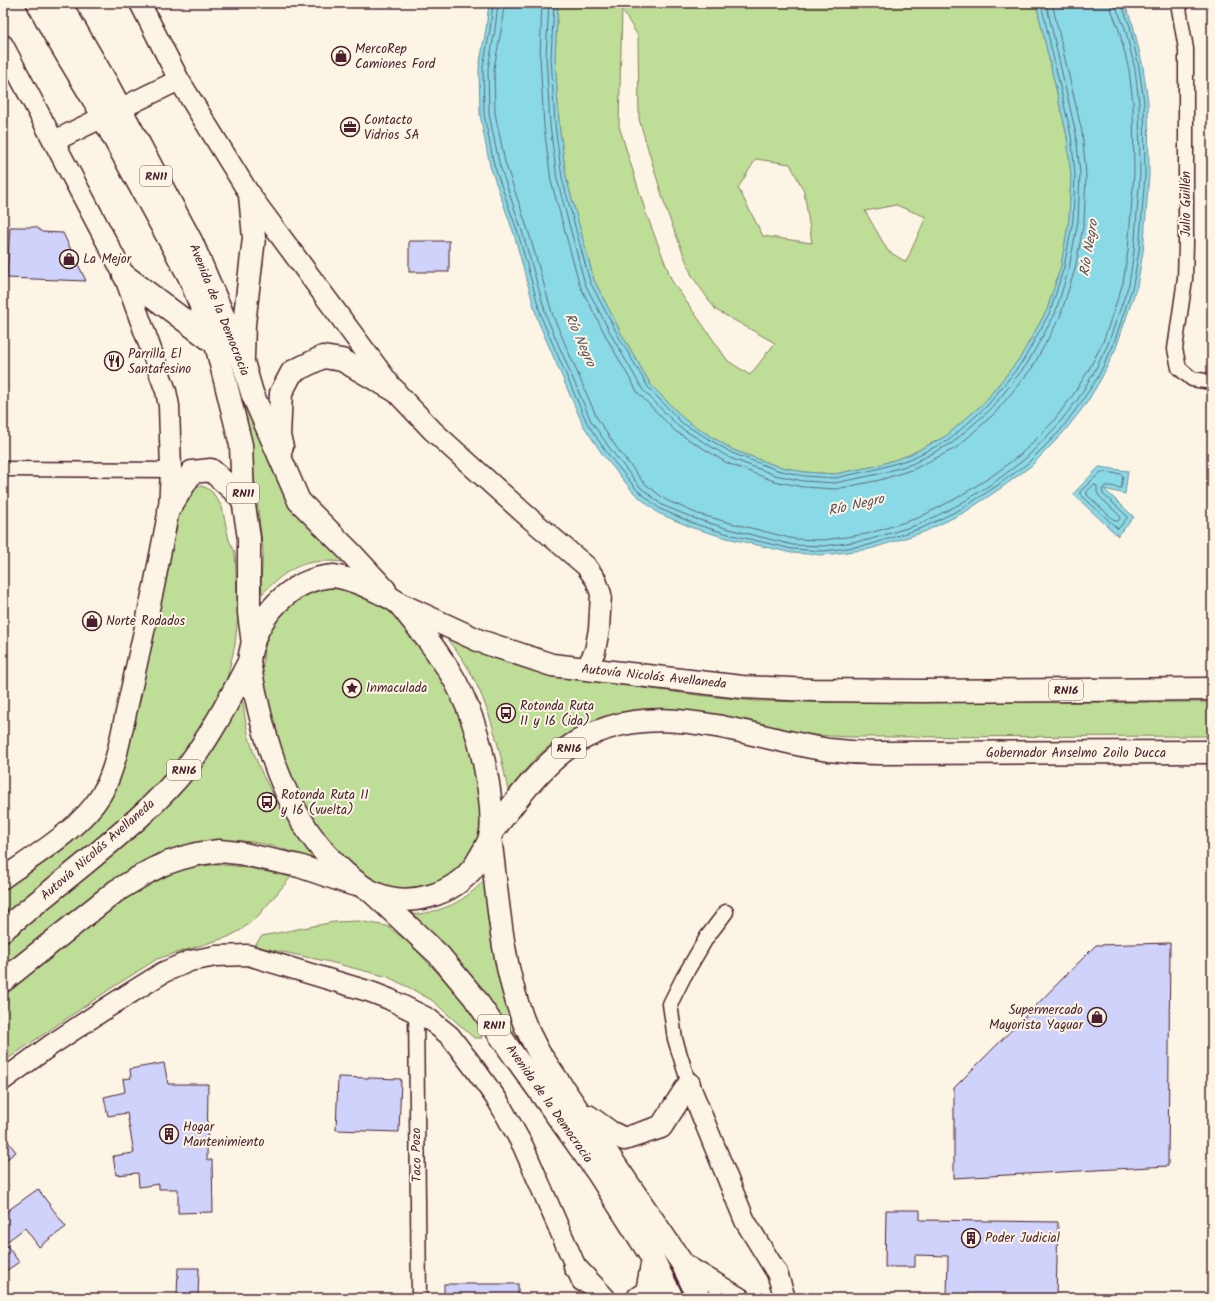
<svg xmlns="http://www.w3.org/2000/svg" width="1215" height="1301" viewBox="0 0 1215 1301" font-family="Kalam,sans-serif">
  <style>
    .green { fill: #bedd96; stroke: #847e60; fill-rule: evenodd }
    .water { fill: #8ad9e6; stroke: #708f9b }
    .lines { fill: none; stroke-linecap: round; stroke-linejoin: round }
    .shore { stroke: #646976; stroke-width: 1 }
    .building { fill: #cfd2fb; stroke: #4a1f2b }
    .street-casing { stroke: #4a1f2b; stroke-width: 17 }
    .secondary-casing { stroke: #4a1f2b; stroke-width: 23 }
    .highway-casing { stroke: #4a1f2b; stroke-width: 25 }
    .street { stroke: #fcf5e5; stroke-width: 14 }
    .secondary { stroke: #fcf5e5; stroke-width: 20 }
    .highway { stroke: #fcf5e5; stroke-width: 22 }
    .labels { text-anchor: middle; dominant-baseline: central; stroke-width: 4; stroke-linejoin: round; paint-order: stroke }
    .shield { fill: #fcf5e5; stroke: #7f5f63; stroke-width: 1 }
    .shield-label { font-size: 12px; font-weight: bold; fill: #4a1f2b }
    .poi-label { font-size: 13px; fill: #4a1f2b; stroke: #fcf5e5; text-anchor: start }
    .street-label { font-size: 13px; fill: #4a1f2b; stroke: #fcf5e5 }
    .water-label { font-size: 14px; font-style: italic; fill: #5a4e5a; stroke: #fcf5e5 }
  </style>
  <rect width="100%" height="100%" fill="#fcf5e5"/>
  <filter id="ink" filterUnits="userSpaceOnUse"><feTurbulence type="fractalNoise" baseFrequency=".025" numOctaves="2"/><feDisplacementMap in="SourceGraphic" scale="8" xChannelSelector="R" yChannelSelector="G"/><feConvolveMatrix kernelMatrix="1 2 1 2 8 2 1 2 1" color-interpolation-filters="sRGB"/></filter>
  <g filter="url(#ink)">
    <g class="green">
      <path d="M 558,3 L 1036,3 L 1067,136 L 1071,175 L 1069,219 L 1061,266 L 1047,310 L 1020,358 L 984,403 L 946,436 L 909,455 L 876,466 L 835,474 L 804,472 L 777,466 L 733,450 L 685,420 L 651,385 L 622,335 L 594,280 L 566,177 L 559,124 L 555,56 ZM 622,10 L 638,36 L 639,119 L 667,212 L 692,276 L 716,310 L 775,343 L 750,375 L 728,361 L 672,281 L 646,213 L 619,126 ZM 756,159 L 790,164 L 804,191 L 812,243 L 763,236 L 738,188 ZM 896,205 L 926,217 L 906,262 L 888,251 L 865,211 Z"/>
      <path d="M 234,371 L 249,406 L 344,562 C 304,558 289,567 262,594 L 261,582 L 263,551 L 249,436 Z"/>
      <path d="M 195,486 L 201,486 L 207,488 L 213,493 L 222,507 L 229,540 L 235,552 L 238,614 L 235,645 L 227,678 L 217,706 L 204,732 L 125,823 L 3,918 L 3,887 L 96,815 L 168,548 L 177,522 L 178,504 Z"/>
      <path d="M 330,588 L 342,589 L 378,602 L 391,612 L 405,626 L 439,669 L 470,736 L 483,823 L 477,849 L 447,881 L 401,891 L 377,882 L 366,875 L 349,862 L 323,834 L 301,800 L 281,758 L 262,679 L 264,650 L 269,633 L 276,620 L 295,600 L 316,589 Z"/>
      <path d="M 443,634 L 452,637 L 505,662 L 536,672 L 584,680 L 697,695 L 755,701 L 812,702 L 1212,702 L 1212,736 L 850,737 L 813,735 L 738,722 L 584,727 C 570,734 554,742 541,753 C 529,764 519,778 508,791 C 499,744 488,699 462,658 C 456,650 449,642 443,634 Z"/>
      <path d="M 242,696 C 244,712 246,728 251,744 C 264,788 291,824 319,859 L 317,863 C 260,834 194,831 138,864 C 118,876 101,893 83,907 C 56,929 30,950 3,972 L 3,945 L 64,894 Z"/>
      <path d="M 211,865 C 238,864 264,871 291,877 L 257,917 L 241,930 L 228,937 L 157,959 L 110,989 L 3,1062 L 3,991 C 27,972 51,953 75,935 C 118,900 154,871 211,865 Z"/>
      <path d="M 488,876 L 545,1078 L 501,1022 L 405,915 C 440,914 466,902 488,876 Z"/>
      <path d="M 359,921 L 387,926 L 408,942 L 456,992 L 479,1023 L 482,1038 L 474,1038 L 433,1001 L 410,988 L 388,977 L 330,962 L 254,946 L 262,936 L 334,922 Z"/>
    </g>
    <g class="water">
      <path d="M 489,3 L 558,3 L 555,56 L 559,124 L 566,177 L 594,280 L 622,335 L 651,385 L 685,420 L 733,450 L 777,466 L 804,472 L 835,474 L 876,466 L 909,455 L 946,436 L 984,403 L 1020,358 L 1047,310 L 1061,266 L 1069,219 L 1071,175 L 1067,136 L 1036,3 L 1124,3 L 1133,25 L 1143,67 L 1148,102 L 1149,175 L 1143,252 L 1137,286 L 1116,348 L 1101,379 L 1086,404 L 1063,433 L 1031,466 L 1001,488 L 965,512 L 924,532 L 870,549 L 824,555 L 792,553 L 727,538 L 693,528 L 658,513 L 634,493 L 603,455 L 583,425 L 538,321 L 514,234 L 490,166 L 480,115 L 479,67 L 486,29 Z"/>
      <path d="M 1099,467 L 1128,471 L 1125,494 L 1104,489 L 1134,517 L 1118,536 L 1073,494 Z"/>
    </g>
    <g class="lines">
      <g class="shore">
        <path d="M 493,3 L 490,30 L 483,67 L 484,114 L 494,165 L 518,233 L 542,319 L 587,423 L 607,453 L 637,490 L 660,509 L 695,524 L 728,534 L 792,549 L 824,551 L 869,545 L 922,528 L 963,508 L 998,485 L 1028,463 L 1060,431 L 1082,401 L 1098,377 L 1113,346 L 1133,285 L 1139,251 L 1145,175 L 1144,102 L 1139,68 L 1130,26 L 1121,3"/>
        <path d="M 498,3 L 495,30 L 488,68 L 489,114 L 499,163 L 522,231 L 547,318 L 591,421 L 611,450 L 640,487 L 662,505 L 696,519 L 729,529 L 793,545 L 824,546 L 868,540 L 920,524 L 960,504 L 996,481 L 1025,459 L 1056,427 L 1078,399 L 1093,374 L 1108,344 L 1129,284 L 1134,251 L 1140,174 L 1139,103 L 1135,69 L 1125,28 L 1116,7 L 1116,3"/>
        <path d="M 504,3 L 501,31 L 494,68 L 495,113 L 505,162 L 528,230 L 553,316 L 597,418 L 616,447 L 644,483 L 666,500 L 698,514 L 731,523 L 794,539 L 824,540 L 867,534 L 918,518 L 957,498 L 992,476 L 1021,454 L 1052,423 L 1073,395 L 1088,371 L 1103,342 L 1123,283 L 1128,250 L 1134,174 L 1133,103 L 1129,70 L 1119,30 L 1111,9 L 1110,3"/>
        <path d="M 542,3 L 540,57 L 544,126 L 551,181 L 580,286 L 609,342 L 638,393 L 675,431 L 727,463 L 774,481 L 803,487 L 836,489 L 880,480 L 914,469 L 956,448 L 995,413 L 1032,368 L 1060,317 L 1075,269 L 1084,222 L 1086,174 L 1082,132 L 1052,3"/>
        <path d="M 549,3 L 546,56 L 550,125 L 557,179 L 585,284 L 614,340 L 643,390 L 679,427 L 730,458 L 775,475 L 803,481 L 835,483 L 879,474 L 912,464 L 952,443 L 991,409 L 1027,364 L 1055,314 L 1069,268 L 1078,221 L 1080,174 L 1076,134 L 1046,3"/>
        <path d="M 554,3 L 551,56 L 555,125 L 562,178 L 590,282 L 619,337 L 648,387 L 682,423 L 732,453 L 777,470 L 804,476 L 835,478 L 877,469 L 910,459 L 949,440 L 987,406 L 1023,361 L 1050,312 L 1064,267 L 1073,220 L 1075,174 L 1071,135 L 1041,3"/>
        <path d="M 1101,472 L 1121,474 L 1123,476 L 1121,488 C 1114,488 1105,482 1102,490 L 1103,494 L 1127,516 L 1127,518 L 1118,529 L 1080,494 L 1080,492 Z"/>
        <path d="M 1094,485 L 1097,486 L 1097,492 L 1099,496 L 1120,516 L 1120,518 L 1118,521 L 1115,521 L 1087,495 L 1087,492 Z"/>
      </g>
    </g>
    <g class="building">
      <path d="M 10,227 L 36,227 L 42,232 L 63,233 L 86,281 L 7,278 Z"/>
      <rect x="409" y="241" width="40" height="31"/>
      <path d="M 1170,943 L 1168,1166 L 954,1178 L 954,1088 L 1096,945 Z"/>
      <path d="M 164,1063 L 168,1084 L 208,1084 L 207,1160 L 212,1160 L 213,1212 L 178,1213 L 178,1189 L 159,1189 L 159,1184 L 139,1187 L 138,1173 L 116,1175 L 113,1156 L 134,1153 L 127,1113 L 108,1116 L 104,1097 L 125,1092 L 123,1079 L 131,1078 L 130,1069 Z"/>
      <path d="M 338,1077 L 401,1079 L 399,1132 L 336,1130 Z"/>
      <path d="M 3,1135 L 16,1152 L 3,1162 Z"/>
      <path d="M 38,1189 L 66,1227 L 39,1247 L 25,1228 L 5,1243 L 19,1262 L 3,1273 L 3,1214 Z"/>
      <path d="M 886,1210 L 920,1210 L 920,1220 L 1058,1222 L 1056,1298 L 947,1298 L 948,1256 L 915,1255 L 915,1267 L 885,1267 Z"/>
      <path d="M 178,1268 L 199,1268 L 198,1298 L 177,1298 Z"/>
      <rect x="444" y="1284" width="74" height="14"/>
    </g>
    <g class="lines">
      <g class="street-casing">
        <g id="street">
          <path d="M 1178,3 L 1186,49 L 1186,244 L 1185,279 L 1175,349 L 1179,368 L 1192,379 L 1212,382"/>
          <path d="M 3,469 L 171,470"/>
          <path d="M 416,1012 L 419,1298"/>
          <path d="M 689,1084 L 675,1039 L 670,1004 L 683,978 L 707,937 L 726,912"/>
        </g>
      </g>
      <g class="secondary-casing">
        <g id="secondary">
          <path d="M 140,3 L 179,80 L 250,195 L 394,390 L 433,431 L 527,516 L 586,566 L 596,580 L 601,594 L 599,629 L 595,651 L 586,669"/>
          <path d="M 3,45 L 124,275 L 166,391 L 169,406 L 171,470 L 169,509 L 154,586 L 120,740 C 116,759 111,778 101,795 C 81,828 34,856 3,878"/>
          <path d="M 54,141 L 179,80"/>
          <path d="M 3,1080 L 51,1045 L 108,1007 L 164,972 L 190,961 L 216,956 L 248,955 L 371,992 L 389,999 L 429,1019 L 450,1036 L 475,1069 L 498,1101 L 523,1146 L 582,1281"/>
          <path d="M 689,1084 L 745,1221 L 777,1273 L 785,1298"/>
          <path d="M 682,1263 L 740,1298"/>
        </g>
      </g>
      <g class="highway-casing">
        <g id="highway">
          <path d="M 38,3 L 52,30 L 98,107 L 103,118 L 189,276 L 216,344 L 241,445 L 243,499 L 249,538 L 249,613 L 253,644"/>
          <path d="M 60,3 L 106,82 L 192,243 L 243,362 L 252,393 L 299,501 L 350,552 L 385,590"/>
          <path d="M 124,275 L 216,344"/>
          <path d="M 243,357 L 244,324 L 254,238 L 250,195"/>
          <path d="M 282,447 L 279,436 L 281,393 L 292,372 L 323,357 L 342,360 L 394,390"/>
          <path d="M 169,509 L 192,472 L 211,470 L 243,499"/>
          <path d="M 334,576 C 352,579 366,586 383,594 C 388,597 394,599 399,604 C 404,609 408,615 413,621 C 422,633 432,644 440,657 C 464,690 477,727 485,767 C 489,787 493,814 491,834 C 489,844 481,855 476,864 C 454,896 407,909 372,892 C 362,887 353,880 345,873 C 284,820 263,738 249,662 C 253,619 290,578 334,576 Z"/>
          <path d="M 404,606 L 480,641 L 552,665 L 742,687 L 813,690 L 920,691 L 1212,689"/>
          <path d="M 491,833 C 514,804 535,773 565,750 C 644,690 743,737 829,750 C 845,752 861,753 877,753 L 1212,752"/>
          <path d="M 490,837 C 498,897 501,960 522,1017 C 526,1029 533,1041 539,1053 L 682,1263 L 699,1298"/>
          <path d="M 374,894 L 439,955 L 474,997 L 510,1050 L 598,1173 L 653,1259 L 672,1298"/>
          <path d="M 3,930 C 31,907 60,884 88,861 C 123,832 159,802 187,767 C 212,734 230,698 249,662"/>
          <path d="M 3,981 L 116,891 L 148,872 L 164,864 L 182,858 L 197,854 L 219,851 L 239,853 L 299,866 L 352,884"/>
          <path d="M 588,1116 L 610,1132 L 624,1139 L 661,1127 L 689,1084"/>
          <path d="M 575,1267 L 604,1298"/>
          <path d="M 638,1298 L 647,1292 L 653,1259"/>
        </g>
      </g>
      <use href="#street" class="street"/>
      <use href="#secondary" class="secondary"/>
      <use href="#highway" class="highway"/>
    </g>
  </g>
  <defs>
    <g id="shop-ring" transform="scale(1)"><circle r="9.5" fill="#fcf5e5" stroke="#4a1f2b" stroke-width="1.5"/><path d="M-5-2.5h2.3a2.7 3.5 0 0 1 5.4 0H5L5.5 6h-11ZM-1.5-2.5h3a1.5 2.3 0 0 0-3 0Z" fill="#4a1f2b"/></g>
    <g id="office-ring" transform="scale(1)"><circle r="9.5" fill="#fcf5e5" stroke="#4a1f2b" stroke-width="1.5"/><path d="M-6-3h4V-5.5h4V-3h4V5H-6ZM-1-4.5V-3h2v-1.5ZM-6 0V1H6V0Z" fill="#4a1f2b"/></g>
    <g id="restaurant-ring" transform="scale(1)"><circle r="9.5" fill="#fcf5e5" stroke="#4a1f2b" stroke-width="1.5"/><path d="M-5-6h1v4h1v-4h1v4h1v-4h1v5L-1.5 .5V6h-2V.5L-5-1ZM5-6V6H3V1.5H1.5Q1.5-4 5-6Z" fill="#4a1f2b"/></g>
    <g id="sight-ring" transform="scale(1)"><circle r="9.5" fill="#fcf5e5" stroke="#4a1f2b" stroke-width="1.5"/><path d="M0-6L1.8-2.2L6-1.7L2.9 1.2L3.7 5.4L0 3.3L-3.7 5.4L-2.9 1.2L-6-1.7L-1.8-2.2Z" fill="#4a1f2b"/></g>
    <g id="bus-ring" transform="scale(1)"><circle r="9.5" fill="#fcf5e5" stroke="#4a1f2b" stroke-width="1.5"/><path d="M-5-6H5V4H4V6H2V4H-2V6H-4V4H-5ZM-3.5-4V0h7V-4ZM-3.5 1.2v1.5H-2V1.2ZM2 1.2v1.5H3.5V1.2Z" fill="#4a1f2b"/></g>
    <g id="building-ring" transform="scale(1)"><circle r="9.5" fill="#fcf5e5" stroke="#4a1f2b" stroke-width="1.5"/><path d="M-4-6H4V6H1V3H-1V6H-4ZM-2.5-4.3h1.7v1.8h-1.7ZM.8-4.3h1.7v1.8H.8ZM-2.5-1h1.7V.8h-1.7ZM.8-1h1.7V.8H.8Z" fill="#4a1f2b"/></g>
  </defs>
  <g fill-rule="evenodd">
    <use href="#shop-ring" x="341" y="56"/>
    <use href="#office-ring" x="350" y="127"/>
    <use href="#shop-ring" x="69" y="259"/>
    <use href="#restaurant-ring" x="114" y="361"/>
    <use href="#shop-ring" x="92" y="621"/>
    <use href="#sight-ring" x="352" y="688"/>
    <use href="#bus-ring" x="506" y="713"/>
    <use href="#bus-ring" x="267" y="802"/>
    <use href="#shop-ring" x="1097" y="1017"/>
    <use href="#building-ring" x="169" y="1134"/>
    <use href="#building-ring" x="971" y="1238"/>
  </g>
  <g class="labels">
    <g class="shield">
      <rect x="140" y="166" width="32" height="20" rx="3"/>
      <rect x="227" y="483" width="32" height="20" rx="3"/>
      <rect x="1049" y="680" width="34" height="20" rx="3"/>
      <rect x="552" y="738" width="34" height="20" rx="3"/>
      <rect x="167" y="760" width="34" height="20" rx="3"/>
      <rect x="478" y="1015" width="32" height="20" rx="3"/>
    </g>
    <g class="shield-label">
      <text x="156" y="176">RN11</text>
      <text x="243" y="493">RN11</text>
      <text x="1066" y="690">RN16</text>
      <text x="569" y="748">RN16</text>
      <text x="184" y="770">RN16</text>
      <text x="494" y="1025">RN11</text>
    </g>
    <g class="poi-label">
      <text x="355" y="49">MercoRep<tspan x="355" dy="15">Camiones Ford</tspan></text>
      <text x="364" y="120">Contacto<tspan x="364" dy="15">Vidrios SA</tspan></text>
      <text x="83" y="259">La Mejor</text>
      <text x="128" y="354">Parrilla El<tspan x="128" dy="15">Santafesino</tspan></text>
      <text x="106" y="621">Norte Rodados</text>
      <text x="366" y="688">Inmaculada</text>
      <text x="520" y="706">Rotonda Ruta<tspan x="520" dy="15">11 y 16 (ida)</tspan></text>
      <text x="281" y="795">Rotonda Ruta 11<tspan x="281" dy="15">y 16 (vuelta)</tspan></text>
      <text x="1083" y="1010" text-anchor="end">Supermercado<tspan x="1083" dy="15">Mayorista Yaguar</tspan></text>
      <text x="183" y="1127">Hogar<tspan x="183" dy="15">Mantenimiento</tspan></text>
      <text x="985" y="1238">Poder Judicial</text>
    </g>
    <g class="street-label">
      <text transform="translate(1186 204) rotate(-90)">Julio Guillén</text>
      <text transform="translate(219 310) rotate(68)">Avenida de la Democracia</text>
      <text transform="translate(654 677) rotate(6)">Autovía Nicolás Avellaneda</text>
      <text x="1076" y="753">Gobernador Anselmo Zoilo Ducca</text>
      <text transform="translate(98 850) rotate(-41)">Autovía Nicolás Avellaneda</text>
      <text transform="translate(549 1104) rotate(55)">Avenida de la Democracia</text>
      <text transform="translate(417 1155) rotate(-91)">Taco Pozo</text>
    </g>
    <g class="water-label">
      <text transform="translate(1089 248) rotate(-81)">Río Negro</text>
      <text transform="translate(580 340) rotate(66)">Río Negro</text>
      <text transform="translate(856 505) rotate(-13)">Río Negro</text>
    </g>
  </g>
  <rect width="1215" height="1301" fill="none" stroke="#fcf5e5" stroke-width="16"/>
  <rect x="8" y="8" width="1199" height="1285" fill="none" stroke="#4a1f2b" stroke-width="1.5" filter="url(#ink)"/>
</svg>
